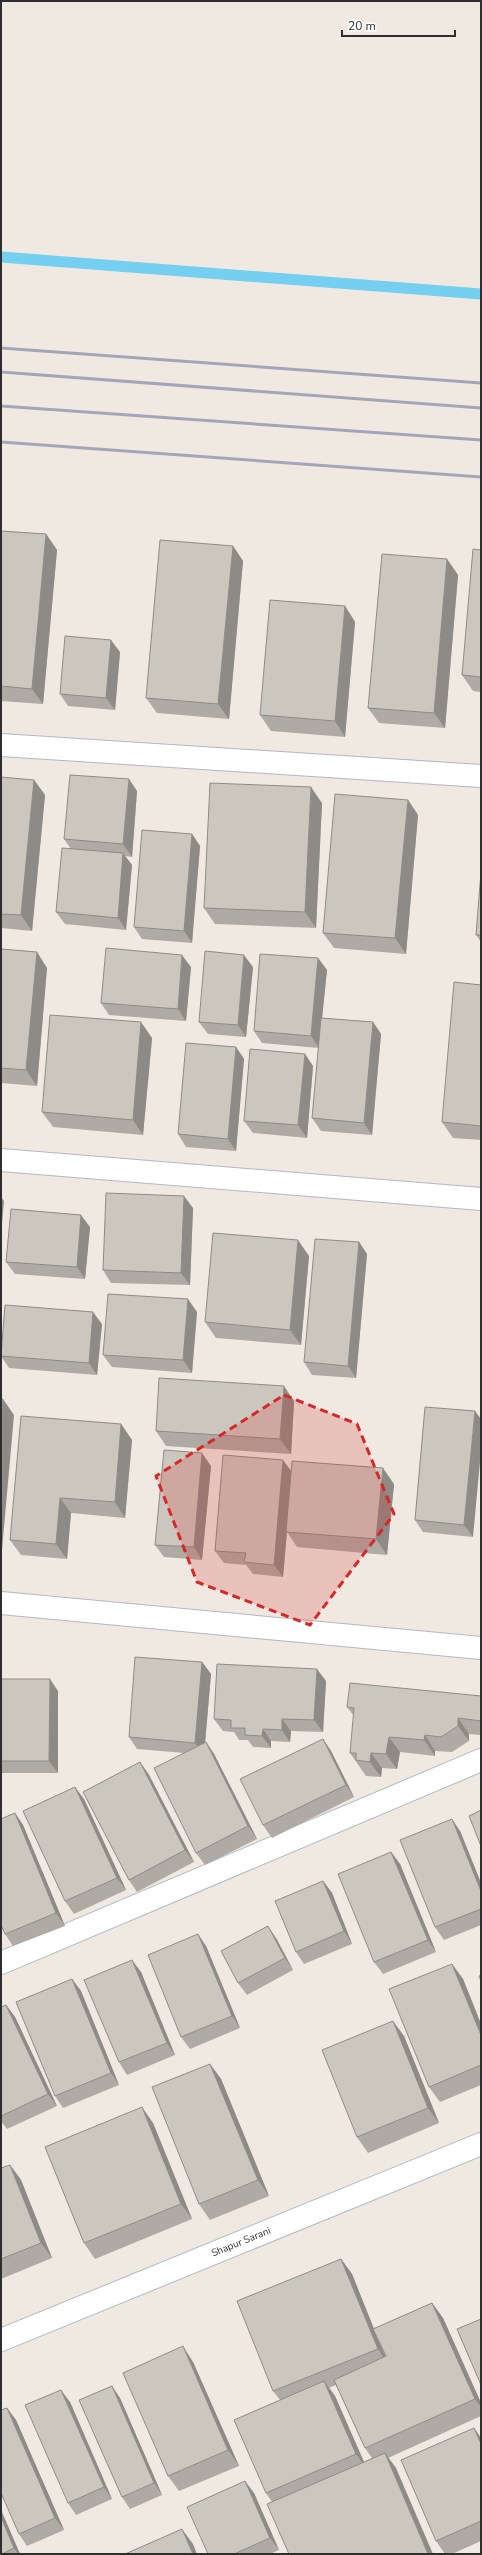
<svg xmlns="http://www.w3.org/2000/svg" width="482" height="2555" viewBox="0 0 482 2555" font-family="'Nunito Sans',sans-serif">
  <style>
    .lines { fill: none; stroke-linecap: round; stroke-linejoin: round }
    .stream { stroke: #75cff0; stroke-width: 11 }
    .street-casing { stroke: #b4b7c1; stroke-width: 24 }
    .secondary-casing { stroke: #b4b7c1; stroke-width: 24 }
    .street { stroke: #fff; stroke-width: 22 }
    .secondary { stroke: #fff; stroke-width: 22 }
    .rail { stroke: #a3a6b8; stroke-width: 3 }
    .wall { fill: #afaba4; fill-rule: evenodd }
    .shaded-wall { fill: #8e8b86 }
    .building { fill: #cbc7bf; stroke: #8e8b86 }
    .marked { fill: #d62828; fill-opacity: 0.2; stroke: #d62828; stroke-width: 3; stroke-dasharray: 8 5; stroke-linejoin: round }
    .labels { text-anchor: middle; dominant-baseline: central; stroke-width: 4; stroke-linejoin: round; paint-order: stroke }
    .street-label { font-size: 10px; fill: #2e2e2e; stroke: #fff }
  </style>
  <rect width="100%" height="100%" fill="#efe9e1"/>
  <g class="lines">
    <path class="stream" d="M 1,257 L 481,294"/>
    <g class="street-casing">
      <g id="street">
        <path d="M 1,745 L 481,776"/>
        <path d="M 1,1160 L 481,1199"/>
        <path d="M 1,1963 L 481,1760"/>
      </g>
    </g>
    <g class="secondary-casing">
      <g id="secondary">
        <path d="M 1,1603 L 481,1648"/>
        <path d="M 1,2340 L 481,2144"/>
      </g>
    </g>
    <use href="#street" class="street"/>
    <use href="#secondary" class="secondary"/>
    <g class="rail">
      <path d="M 1,348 L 481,383"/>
      <path d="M 1,372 L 481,408"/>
      <path d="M 1,406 L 481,440"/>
      <path d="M 1,442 L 481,477"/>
    </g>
  </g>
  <g class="wall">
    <path d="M 1,531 L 46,534 L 57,550 L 43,704 L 1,701 Z"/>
    <path d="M 233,546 L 243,561 L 229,719 L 157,713 L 146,698 Z"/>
    <path d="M 481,550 L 481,692 L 473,691 L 462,675 Z"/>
    <path d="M 447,559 L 458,575 L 445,728 L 379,723 L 368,708 Z"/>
    <path d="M 345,606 L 355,622 L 345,737 L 271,731 L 260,715 Z"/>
    <path d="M 120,652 L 115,710 L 68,706 L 60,694 Z"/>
    <path d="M 1,777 L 34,780 L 45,795 L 32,931 L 1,928 Z"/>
    <path d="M 137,791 L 132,857 L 125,856 L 132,865 L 126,930 L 65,924 L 56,912 L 71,849 L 64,839 Z"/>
    <path d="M 408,800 L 418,815 L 406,954 L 334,948 L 323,933 Z"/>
    <path d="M 322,803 L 316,928 L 215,924 L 204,908 Z"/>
    <path d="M 192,834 L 200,846 L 192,943 L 142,939 L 134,927 Z"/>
    <path d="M 481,872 L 481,942 L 476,935 Z"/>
    <path d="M 1,949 L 47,968 L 37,1086 L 1,1083 Z"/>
    <path d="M 318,958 L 327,970 L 322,1018 L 373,1022 L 381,1034 L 372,1135 L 321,1131 L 312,1118 L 319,1048 L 262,1043 L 254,1031 Z"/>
    <path d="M 191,967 L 186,1021 L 109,1015 L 101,1003 Z"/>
    <path d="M 253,967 L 246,1037 L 208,1034 L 199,1022 Z"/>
    <path d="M 481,985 L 481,1140 L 453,1138 L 442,1122 Z"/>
    <path d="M 152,1038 L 143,1135 L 53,1127 L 42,1112 Z"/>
    <path d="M 236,1047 L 244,1059 L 236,1151 L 186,1147 L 178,1134 Z"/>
    <path d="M 305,1054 L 313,1066 L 307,1138 L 253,1133 L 244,1121 Z"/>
    <path d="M 193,1208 L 190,1285 L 111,1283 L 103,1270 Z"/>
    <path d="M 90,1227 L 85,1279 L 15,1274 L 6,1262 Z"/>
    <path d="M 359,1242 L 367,1254 L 356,1378 L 312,1375 L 304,1362 Z"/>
    <path d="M 309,1256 L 301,1345 L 216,1338 L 205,1322 Z"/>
    <path d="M 197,1312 L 192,1373 L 112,1367 L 103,1355 Z"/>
    <path d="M 102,1324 L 97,1375 L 9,1368 L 1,1356 L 1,1352 Z"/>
    <path d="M 294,1401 L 291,1454 L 166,1446 L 156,1431 Z"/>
    <path d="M 425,1407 L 473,1537 L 423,1532 L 415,1520 Z"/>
    <path d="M 121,1424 L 132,1440 L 125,1518 L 71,1513 L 67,1559 L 21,1555 L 10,1540 Z"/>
    <path d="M 211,1466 L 202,1560 L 164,1557 L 155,1545 Z"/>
    <path d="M 291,1472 L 394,1484 L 387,1555 L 297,1547 L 287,1532 L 283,1577 L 253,1574 L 246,1565 L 224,1563 L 215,1551 Z"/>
    <path d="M 202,1662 L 211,1674 L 205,1743 L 206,1742 L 214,1754 L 257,1839 L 205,1865 L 196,1853 L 184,1753 L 137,1749 L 129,1737 Z"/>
    <path d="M 1,1679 L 58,1691 L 58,1773 L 1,1773 Z"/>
    <path d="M 326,1681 L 323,1732 L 291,1731 L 290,1742 L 271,1741 L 271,1748 L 253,1747 L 248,1740 L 239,1740 L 234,1732 L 223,1731 L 214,1719 Z"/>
    <path d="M 481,1696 L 481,1735 L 469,1734 L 469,1741 L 452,1752 L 435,1751 L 435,1756 L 400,1752 L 397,1769 L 382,1768 L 381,1777 L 366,1776 L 350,1753 L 354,1716 L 347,1707 Z"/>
    <path d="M 323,1739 L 331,1751 L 354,1797 L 272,1838 L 263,1825 Z"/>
    <path d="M 140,1762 L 149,1775 L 194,1862 L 137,1892 L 129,1880 Z"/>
    <path d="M 84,1799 L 126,1890 L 74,1914 L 65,1901 Z"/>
    <path d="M 15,1813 L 23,1825 L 65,1926 L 13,1946 L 5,1934 Z"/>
    <path d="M 460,1831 L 481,1883 L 481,1925 L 444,1940 L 435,1927 Z"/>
    <path d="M 391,1852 L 400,1864 L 436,1952 L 383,1974 L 374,1962 Z"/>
    <path d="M 323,1881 L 332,1893 L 352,1944 L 304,1964 L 296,1952 Z"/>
    <path d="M 276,1938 L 293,1970 L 247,1995 L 238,1983 Z"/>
    <path d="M 206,1946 L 240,2028 L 190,2049 L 181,2037 Z"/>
    <path d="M 452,1964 L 463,1979 L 481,2024 L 481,2085 L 440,2102 L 429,2087 Z"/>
    <path d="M 141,1972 L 175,2055 L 127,2075 L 119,2062 Z"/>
    <path d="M 72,1979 L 81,1991 L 119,2085 L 63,2108 L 55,2096 Z"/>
    <path d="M 6,2005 L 15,2017 L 57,2106 L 7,2129 L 1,2121 L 1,2007 Z"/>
    <path d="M 404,2036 L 439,2123 L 368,2153 L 357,2137 Z"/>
    <path d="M 210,2064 L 221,2079 L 269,2196 L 210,2220 L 199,2204 Z"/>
    <path d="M 153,2123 L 192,2219 L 95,2259 L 84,2243 Z"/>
    <path d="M 10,2165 L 21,2180 L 52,2258 L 1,2279 L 1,2168 Z"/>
    <path d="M 341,2259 L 352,2274 L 374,2329 L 432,2303 L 443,2318 L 481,2403 L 481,2416 L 388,2458 L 396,2468 L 272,2502 L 266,2493 L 280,2400 L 273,2391 ZM 336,2385 L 365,2448 L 372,2458 L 364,2462 L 335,2396 L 329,2388 Z"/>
    <path d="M 193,2362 L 239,2466 L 179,2491 L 168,2476 Z"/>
    <path d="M 120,2398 L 162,2495 L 130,2509 L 122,2497 Z"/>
    <path d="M 70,2402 L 112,2499 L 76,2515 L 68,2503 Z"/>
    <path d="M 7,2408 L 16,2420 L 64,2530 L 27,2546 L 19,2534 Z"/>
    <path d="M 474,2428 L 481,2438 L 481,2541 L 452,2554 L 445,2554 L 436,2541 Z"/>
    <path d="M 254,2493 L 279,2550 L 270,2554 L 208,2554 Z"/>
    <path d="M 1,2510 L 20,2554 L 1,2554 Z"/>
  </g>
  <g class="shaded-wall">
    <path d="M 46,534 L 57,550 L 43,704 L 32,689 Z"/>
    <path d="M 233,546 L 243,561 L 229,719 L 218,704 Z"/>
    <path d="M 447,559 L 458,575 L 445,728 L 434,713 Z"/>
    <path d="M 345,606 L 355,622 L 345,737 L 335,721 Z"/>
    <path d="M 111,640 L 120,652 L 115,710 L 106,698 Z"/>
    <path d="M 129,779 L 137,791 L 132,857 L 123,844 Z"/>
    <path d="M 34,780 L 45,795 L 32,931 L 21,915 Z"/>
    <path d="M 311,787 L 322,803 L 316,928 L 305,912 Z"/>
    <path d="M 408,800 L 418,815 L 406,954 L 395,938 Z"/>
    <path d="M 192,834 L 200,846 L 192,943 L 184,931 Z"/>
    <path d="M 123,853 L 132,865 L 126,930 L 118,918 Z"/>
    <path d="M 37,952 L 47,968 L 37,1086 L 26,1070 Z"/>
    <path d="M 182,955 L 191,967 L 186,1021 L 178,1009 Z"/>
    <path d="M 244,955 L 253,967 L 246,1037 L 238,1025 Z"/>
    <path d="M 318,958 L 327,970 L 319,1048 L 311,1036 Z"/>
    <path d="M 141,1022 L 152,1038 L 143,1135 L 133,1120 Z"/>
    <path d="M 373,1022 L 381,1034 L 372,1135 L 364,1123 Z"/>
    <path d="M 236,1047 L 244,1059 L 236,1151 L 228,1139 Z"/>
    <path d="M 305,1054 L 313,1066 L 307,1138 L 298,1125 Z"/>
    <path d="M 184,1196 L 193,1208 L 190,1285 L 181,1273 Z"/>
    <path d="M 1,1197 L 4,1201 L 1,1235 Z"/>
    <path d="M 81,1215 L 90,1227 L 85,1279 L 77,1267 Z"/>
    <path d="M 298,1240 L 309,1256 L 301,1345 L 290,1330 Z"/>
    <path d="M 359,1242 L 367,1254 L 356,1378 L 348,1366 Z"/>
    <path d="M 188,1299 L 197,1312 L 192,1373 L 183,1360 Z"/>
    <path d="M 93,1312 L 102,1324 L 97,1375 L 89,1363 Z"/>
    <path d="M 284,1386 L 294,1401 L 291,1454 L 280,1439 Z"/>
    <path d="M 3,1399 L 14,1415 L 2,1550 L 1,1548 L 1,1424 Z"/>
    <path d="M 475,1411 L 481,1419 L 481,1451 L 473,1537 L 464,1525 Z"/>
    <path d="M 121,1424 L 132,1440 L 125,1518 L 115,1502 Z"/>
    <path d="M 202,1453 L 211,1466 L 202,1560 L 194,1547 Z"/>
    <path d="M 283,1460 L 292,1472 L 283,1577 L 274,1565 Z"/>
    <path d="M 383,1468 L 394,1484 L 387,1555 L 376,1539 Z"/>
    <path d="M 60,1498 L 71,1513 L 67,1559 L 56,1544 Z"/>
    <path d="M 202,1662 L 211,1674 L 204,1755 L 195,1743 Z"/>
    <path d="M 317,1669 L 326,1681 L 323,1732 L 314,1720 Z"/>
    <path d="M 50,1679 L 58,1691 L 58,1773 L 49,1761 Z"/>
    <path d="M 458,1718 L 469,1734 L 469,1741 L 458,1726 Z"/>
    <path d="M 282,1719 L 291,1731 L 290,1742 L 282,1730 Z"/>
    <path d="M 263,1729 L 271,1741 L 271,1748 L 262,1736 Z"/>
    <path d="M 425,1735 L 435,1751 L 435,1756 L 424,1740 Z"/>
    <path d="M 389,1737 L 400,1752 L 397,1769 L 386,1754 Z"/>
    <path d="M 323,1739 L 331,1751 L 354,1797 L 346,1785 Z"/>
    <path d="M 206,1742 L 214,1754 L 257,1839 L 248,1826 Z"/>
    <path d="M 371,1753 L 382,1768 L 381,1777 L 370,1762 Z"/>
    <path d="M 140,1762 L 149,1775 L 194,1862 L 185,1850 Z"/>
    <path d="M 75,1787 L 84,1799 L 126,1890 L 117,1878 Z"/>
    <path d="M 15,1813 L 23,1825 L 65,1926 L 56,1913 Z"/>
    <path d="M 452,1819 L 460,1831 L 481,1883 L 481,1891 Z"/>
    <path d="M 391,1852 L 400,1864 L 436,1952 L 428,1940 Z"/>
    <path d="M 323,1881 L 332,1893 L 352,1944 L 344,1931 Z"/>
    <path d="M 268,1926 L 276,1938 L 293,1970 L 285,1958 Z"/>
    <path d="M 198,1934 L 206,1946 L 240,2028 L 232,2016 Z"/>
    <path d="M 132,1960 L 141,1972 L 175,2055 L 167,2043 Z"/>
    <path d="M 452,1964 L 463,1979 L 481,2024 L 481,2035 Z"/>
    <path d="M 72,1979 L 81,1991 L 119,2085 L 111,2073 Z"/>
    <path d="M 6,2005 L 15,2017 L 57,2106 L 48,2094 Z"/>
    <path d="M 393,2021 L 404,2036 L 439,2123 L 428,2108 Z"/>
    <path d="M 210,2064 L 221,2079 L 269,2196 L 258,2180 Z"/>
    <path d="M 142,2107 L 153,2123 L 192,2219 L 181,2204 Z"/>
    <path d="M 10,2165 L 21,2180 L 52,2258 L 41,2243 Z"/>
    <path d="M 341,2259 L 352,2274 L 388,2364 L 378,2349 Z"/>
    <path d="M 432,2303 L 443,2318 L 481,2403 L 481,2407 L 475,2399 Z"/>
    <path d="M 183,2346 L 193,2362 L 239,2466 L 228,2450 Z"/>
    <path d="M 324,2381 L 335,2396 L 367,2469 L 356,2454 Z"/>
    <path d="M 112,2386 L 120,2398 L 162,2495 L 154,2483 Z"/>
    <path d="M 61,2390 L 70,2402 L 112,2499 L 104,2487 Z"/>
    <path d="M 7,2408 L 16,2420 L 64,2530 L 55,2518 Z"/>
    <path d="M 474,2428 L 481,2438 L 481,2444 Z"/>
    <path d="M 385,2453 L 396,2468 L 433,2554 L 428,2554 Z"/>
    <path d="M 245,2481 L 254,2493 L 279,2550 L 270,2538 Z"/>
    <path d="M 1,2510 L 20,2554 L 18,2554 L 14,2548 L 1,2517 Z"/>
    <path d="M 182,2529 L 193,2544 L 197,2554 L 193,2554 Z"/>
  </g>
  <g class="building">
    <path d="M 1,531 L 46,534 L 32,689 L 1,686 Z"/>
    <path d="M 160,540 L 233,546 L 218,704 L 146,698 Z"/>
    <path d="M 473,549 L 481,550 L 481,677 L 462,675 Z"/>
    <path d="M 382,554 L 447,559 L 434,713 L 368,708 Z"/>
    <path d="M 270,600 L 345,606 L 335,721 L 260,715 Z"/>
    <path d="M 65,636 L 111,640 L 106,698 L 60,694 Z"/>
    <path d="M 70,775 L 129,779 L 123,844 L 64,839 Z"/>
    <path d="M 1,777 L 34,780 L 21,915 L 1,914 Z"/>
    <path d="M 210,783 L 311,787 L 305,912 L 204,908 Z"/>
    <path d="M 335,794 L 408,800 L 395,938 L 323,933 Z"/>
    <path d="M 142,830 L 192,834 L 184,931 L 134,927 Z"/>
    <path d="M 62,848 L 123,853 L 118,918 L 56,912 Z"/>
    <path d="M 481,872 L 481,935 L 476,935 Z"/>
    <path d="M 106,948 L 182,955 L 178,1009 L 101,1003 Z"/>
    <path d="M 1,949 L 37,952 L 26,1070 L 1,1068 Z"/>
    <path d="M 205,951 L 244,955 L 238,1025 L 199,1022 Z"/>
    <path d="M 260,954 L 318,958 L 311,1036 L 254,1031 Z"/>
    <path d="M 454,982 L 481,985 L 481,1126 L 442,1122 Z"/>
    <path d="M 50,1015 L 141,1022 L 133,1120 L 42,1112 Z"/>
    <path d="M 321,1018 L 373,1022 L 364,1123 L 312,1118 Z"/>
    <path d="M 186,1043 L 236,1047 L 228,1139 L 178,1134 Z"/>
    <path d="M 250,1049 L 305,1054 L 298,1125 L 244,1121 Z"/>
    <path d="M 106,1193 L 184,1196 L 181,1273 L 103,1270 Z"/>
    <path d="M 11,1209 L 81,1215 L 77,1267 L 6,1262 Z"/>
    <path d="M 213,1233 L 298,1240 L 290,1330 L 205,1322 Z"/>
    <path d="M 315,1239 L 359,1242 L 348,1366 L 304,1362 Z"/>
    <path d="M 108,1294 L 188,1299 L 183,1360 L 103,1355 Z"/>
    <path d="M 5,1305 L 93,1312 L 89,1363 L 1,1356 Z"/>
    <path d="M 159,1378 L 284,1386 L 280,1439 L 156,1431 Z"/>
    <path d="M 1,1399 L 3,1399 L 1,1424 Z"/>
    <path d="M 425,1407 L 475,1411 L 464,1525 L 415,1520 Z"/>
    <path d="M 21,1416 L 121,1424 L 115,1502 L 60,1498 L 56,1544 L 10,1540 Z"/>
    <path d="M 164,1450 L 202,1453 L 194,1547 L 155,1545 Z"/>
    <path d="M 223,1455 L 283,1460 L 274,1565 L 244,1562 L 246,1553 L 215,1551 Z"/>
    <path d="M 292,1461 L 383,1468 L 376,1539 L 286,1532 Z"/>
    <path d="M 135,1657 L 202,1662 L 195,1743 L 129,1737 Z"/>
    <path d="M 217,1664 L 317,1669 L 314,1720 L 282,1719 L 282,1730 L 263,1729 L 262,1736 L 245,1735 L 245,1728 L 231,1728 L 231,1720 L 214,1719 Z"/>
    <path d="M 1,1679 L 50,1679 L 49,1761 L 1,1761 Z"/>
    <path d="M 350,1683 L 481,1696 L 481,1721 L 458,1718 L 458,1726 L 441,1737 L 425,1735 L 424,1740 L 389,1737 L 386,1754 L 371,1753 L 370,1762 L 356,1760 L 356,1753 L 350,1753 L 354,1708 L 347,1707 Z"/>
    <path d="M 323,1739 L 346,1785 L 263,1825 L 240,1779 Z"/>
    <path d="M 206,1742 L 248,1826 L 196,1853 L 154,1768 Z"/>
    <path d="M 140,1762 L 185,1850 L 129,1880 L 83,1792 Z"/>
    <path d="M 75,1787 L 117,1878 L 65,1901 L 23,1811 Z"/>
    <path d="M 481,1810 L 481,1846 L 469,1816 Z"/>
    <path d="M 15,1813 L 56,1913 L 5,1934 L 1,1925 L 1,1819 Z"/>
    <path d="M 452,1819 L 481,1891 L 481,1909 L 435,1927 L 400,1840 Z"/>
    <path d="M 391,1852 L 428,1940 L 374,1962 L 338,1874 Z"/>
    <path d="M 323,1881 L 344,1931 L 296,1952 L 275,1901 Z"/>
    <path d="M 268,1926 L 285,1958 L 238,1983 L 221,1951 Z"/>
    <path d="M 198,1934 L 232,2016 L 181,2037 L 148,1955 Z"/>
    <path d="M 132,1960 L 167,2043 L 119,2062 L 84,1980 Z"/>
    <path d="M 452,1964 L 481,2035 L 481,2065 L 429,2087 L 389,1989 Z"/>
    <path d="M 481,1975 L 481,1981 L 479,1976 Z"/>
    <path d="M 72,1979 L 111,2073 L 55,2096 L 16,2002 Z"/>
    <path d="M 6,2005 L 48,2094 L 1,2116 L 1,2007 Z"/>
    <path d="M 393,2021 L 428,2108 L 357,2137 L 322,2050 Z"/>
    <path d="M 210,2064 L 258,2180 L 199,2204 L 152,2087 Z"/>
    <path d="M 142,2107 L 181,2204 L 84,2243 L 45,2147 Z"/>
    <path d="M 10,2165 L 41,2243 L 1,2259 L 1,2168 Z"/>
    <path d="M 341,2259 L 378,2349 L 273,2391 L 237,2301 Z"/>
    <path d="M 432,2303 L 475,2399 L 365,2448 L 334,2380 L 386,2356 L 373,2329 Z"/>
    <path d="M 481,2319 L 481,2385 L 457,2329 Z"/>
    <path d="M 183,2346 L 228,2450 L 168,2476 L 123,2373 Z"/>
    <path d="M 324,2381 L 356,2454 L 266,2493 L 234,2420 Z"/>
    <path d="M 112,2386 L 154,2483 L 122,2497 L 79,2400 Z"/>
    <path d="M 61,2390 L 104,2487 L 68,2503 L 25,2405 Z"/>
    <path d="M 7,2408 L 55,2518 L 19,2534 L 1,2493 L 1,2410 Z"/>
    <path d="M 474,2428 L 481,2444 L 481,2521 L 436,2541 L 401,2460 Z"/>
    <path d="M 385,2453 L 428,2554 L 289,2554 L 267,2504 Z"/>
    <path d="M 245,2481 L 270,2538 L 234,2554 L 208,2554 L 187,2507 Z"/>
    <path d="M 1,2517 L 14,2548 L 2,2554 L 1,2554 Z"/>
    <path d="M 182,2529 L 193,2554 L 125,2554 Z"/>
  </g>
  <path class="marked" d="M 284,1395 L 357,1424 L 394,1514 L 310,1625 L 197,1582 L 156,1476 Z"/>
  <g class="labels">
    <g class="street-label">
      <text transform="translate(241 2242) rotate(-22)">Shapur Sarani</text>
    </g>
  </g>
  <rect width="482" height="2555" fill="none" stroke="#2e2e2e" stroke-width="4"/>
  <path d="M342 30v6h113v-6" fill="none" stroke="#2e2e2e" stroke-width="2"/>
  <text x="348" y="30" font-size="12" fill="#2e2e2e" stroke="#ffffff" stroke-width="3" paint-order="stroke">20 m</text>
</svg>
